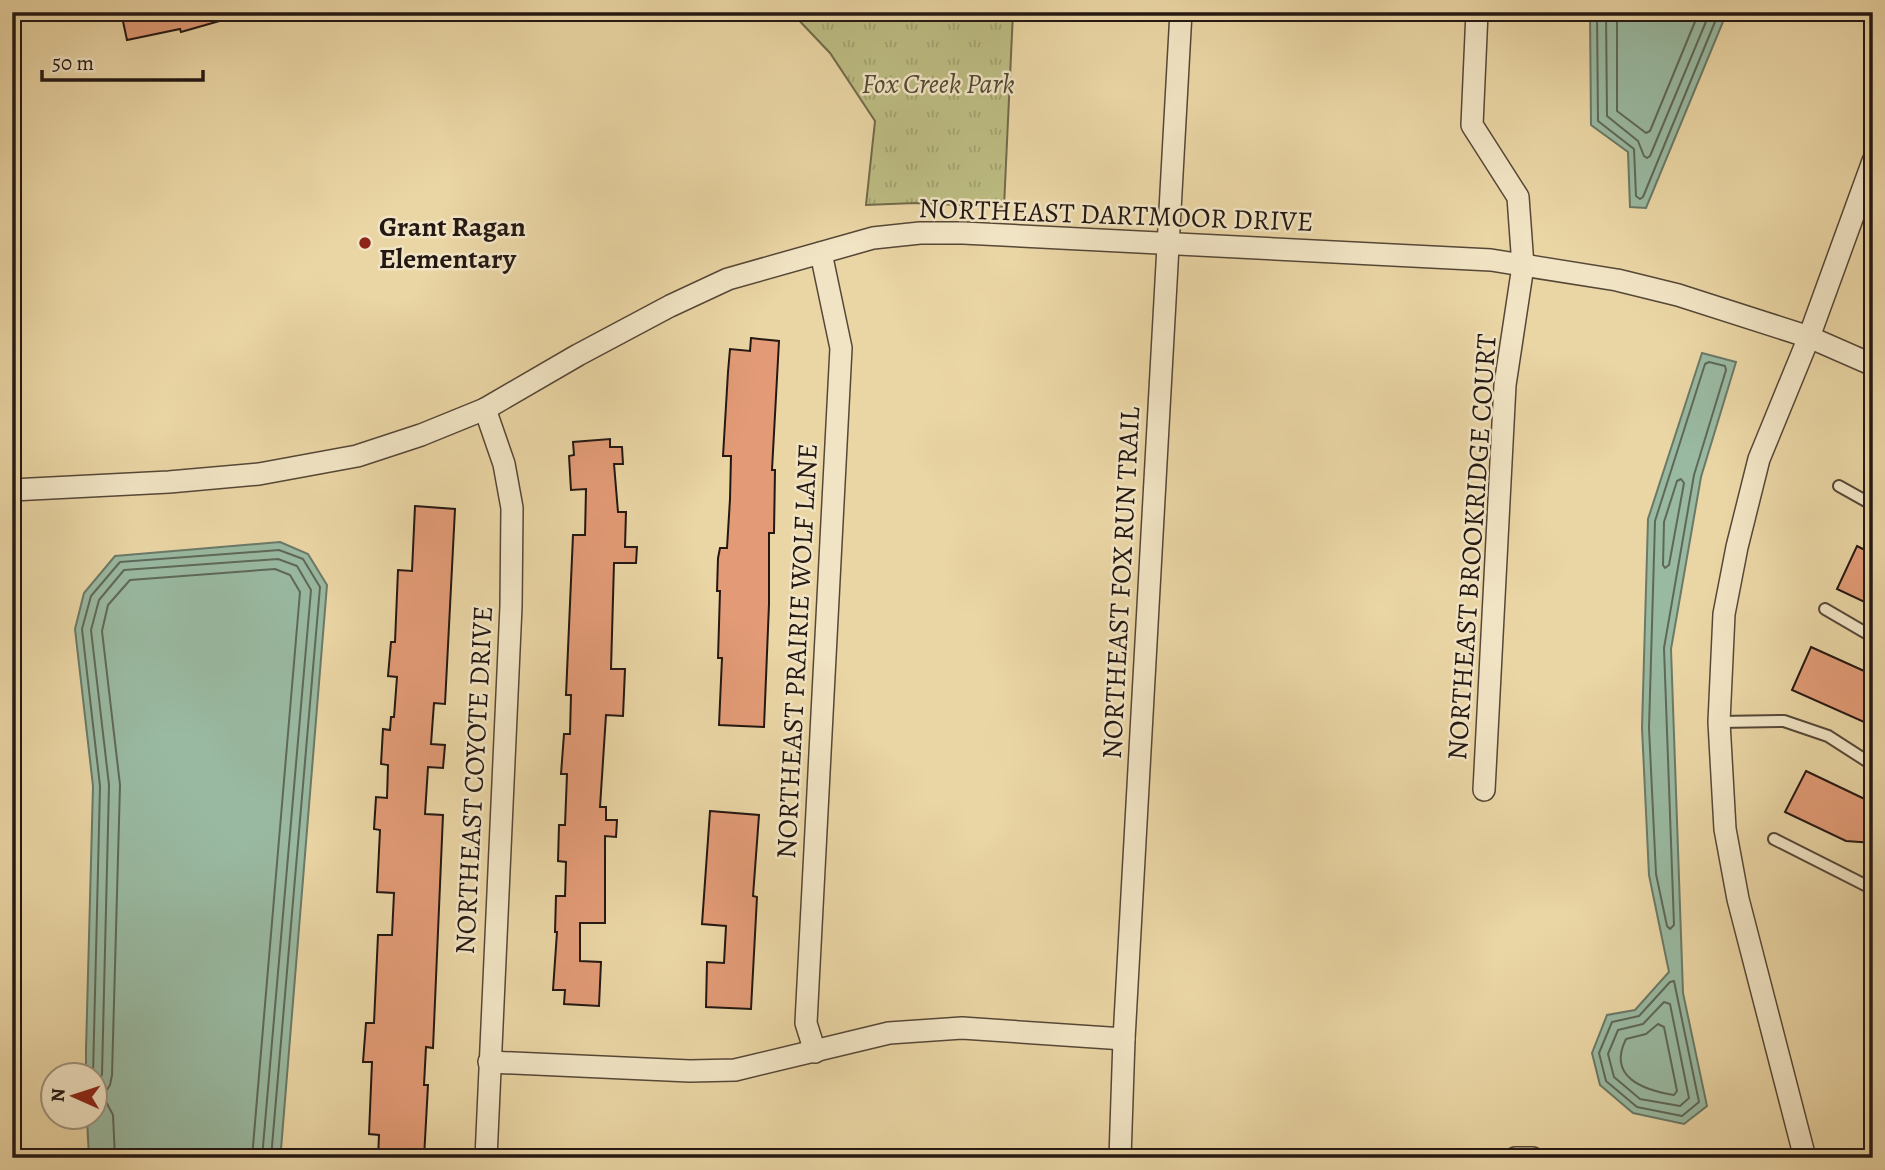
<svg xmlns="http://www.w3.org/2000/svg" width="1885" height="1170" viewBox="0 0 1885 1170" font-family="Alegreya,serif">
  <style>
    .grass { fill: url(#grass-tufts); stroke: #706a4a; stroke-width: 2 }
    .water { fill: #99b9a1; stroke: #6a7968; stroke-width: 2 }
    .lines { fill: none; stroke-linecap: round; stroke-linejoin: round }
    .shore { stroke: #5e685a; stroke-width: 2 }
    .building { fill: #e29b76; stroke: #241813; stroke-width: 2 }
    .service-casing { stroke: #564737; stroke-width: 14 }
    .minor-casing { stroke: #564737; stroke-width: 24 }
    .service { stroke: #f1e4c4; stroke-width: 10 }
    .minor { stroke: #f1e4c4; stroke-width: 21 }
    .poi-dot { fill: #8f2418; stroke: #f1e4c4; stroke-width: 2.5 }
    .labels { text-anchor: middle; dominant-baseline: central; stroke-width: 5; stroke-linejoin: round; paint-order: stroke }
    .park-label { font-size: 28px; font-style: italic; fill: #524934; stroke: #f1e4c4 }
    .street-label { font-size: 28px; fill: #241813; stroke: #f1e4c4 }
    .poi-label { font-size: 28px; font-weight: bold; fill: #241813; stroke: #f1e4c4; text-anchor: start }
  </style>
  <defs>
    <pattern id="grass-tufts" width="24" height="20" patternUnits="userSpaceOnUse" patternTransform="scale(1.75)"><rect width="24" height="20" fill="#bcbc82"/><path d="M3 7l-1-3M5 7V3M7 7l1-3M15 17l-1-3M17 17v-4M19 17l1-3" fill="none" stroke="#a1a16f"/></pattern>
  </defs>
  <rect width="100%" height="100%" fill="#ead5a4"/>
  <filter id="stains"><feTurbulence type="fractalNoise" baseFrequency=".00286" numOctaves="4"/><feColorMatrix values="0 0 0 0 .2 0 0 0 0 .09 0 0 0 0 .02 0 0 0 .5 -.17"/></filter>
  <radialGradient id="worn" r=".72"><stop offset=".6" stop-color="#630" stop-opacity="0"/><stop offset="1" stop-color="#630" stop-opacity=".3"/></radialGradient>
  <path class="grass" d="M 791,12 L 1013,12 L 1004,207 L 915,203 L 866,205 L 875,121 L 830,53 Z"/>
  <g class="water">
    <path d="M 1590,12 L 1727,12 L 1646,208 L 1630,207 L 1628,152 L 1591,125 Z"/>
    <path d="M 1702,353 L 1736,362 L 1701,477 L 1671,649 L 1683,993 L 1707,1106 L 1684,1124 L 1633,1113 L 1600,1085 L 1592,1053 L 1607,1015 L 1635,1010 L 1669,972 L 1649,875 L 1642,728 L 1648,519 Z"/>
    <path d="M 280,542 L 308,554 L 327,585 L 281,1149 L 277,1158 L 89,1158 L 87,1118 L 94,1118 L 94,1076 L 86,1075 L 86,1050 L 93,786 L 75,629 L 84,593 L 115,556 Z"/>
  </g>
  <g class="lines">
    <g class="shore">
      <path d="M 1597,12 L 1598,121 L 1634,149 L 1636,196 L 1640,199 L 1643,197 L 1719,12"/>
      <path d="M 1606,12 L 1607,116 L 1638,141 L 1644,156 L 1647,158 L 1650,156 L 1710,12"/>
      <path d="M 1617,12 L 1617,111 L 1646,133 L 1650,131 L 1699,12"/>
      <path d="M 1709,362 L 1725,366 L 1726,370 L 1694,475 L 1664,648 L 1674,925 L 1670,929 L 1667,926 L 1656,874 L 1649,728 L 1655,521 L 1705,364 Z"/>
      <path d="M 1681,479 L 1684,483 L 1669,565 L 1665,568 L 1663,565 L 1664,522 L 1677,481 Z"/>
      <path d="M 1674,981 L 1699,1102 L 1682,1116 L 1637,1107 L 1606,1081 L 1599,1053 L 1612,1022 L 1639,1016 L 1670,982 Z"/>
      <path d="M 1664,1002 L 1670,1004 L 1689,1098 L 1680,1106 L 1640,1099 L 1614,1077 L 1608,1054 L 1618,1030 L 1643,1024 Z"/>
      <path d="M 1658,1024 L 1664,1027 L 1677,1091 L 1674,1095 C 1643,1090 1607,1077 1626,1039 L 1646,1034 Z"/>
      <path d="M 93,1076 L 100,786 L 82,629 L 91,596 L 120,562 L 279,550 L 303,559 L 320,587 L 271,1158"/>
      <path d="M 94,1088 L 99,1083 L 102,1074 L 109,785 L 91,630 L 99,600 L 124,570 L 278,559 L 297,566 L 311,590 L 262,1158"/>
      <path d="M 115,1158 L 113,1115 L 103,1096 L 110,1085 L 112,1075 L 120,785 L 102,631 L 108,605 L 130,580 L 275,569 L 290,575 L 300,592 L 252,1158"/>
    </g>
  </g>
  <g class="building">
    <path d="M 121,12 L 222,12 L 223,20 L 181,32 L 180,29 L 127,40 Z"/>
    <path d="M 751,338 L 779,341 L 772,470 L 775,470 L 774,533 L 769,533 L 769,604 L 764,727 L 719,725 L 722,658 L 718,658 L 720,591 L 717,591 L 718,558 L 720,548 L 727,548 L 730,499 L 731,456 L 723,456 L 728,372 L 730,349 L 750,351 Z"/>
    <path d="M 610,439 L 610,447 L 622,447 L 623,464 L 614,464 L 618,512 L 626,512 L 625,547 L 637,547 L 636,563 L 614,563 L 611,669 L 625,669 L 623,716 L 606,715 L 600,807 L 606,807 L 606,820 L 617,820 L 616,837 L 605,836 L 605,923 L 580,923 L 580,961 L 601,962 L 599,1006 L 564,1004 L 565,990 L 553,990 L 557,932 L 555,932 L 556,896 L 565,896 L 566,862 L 558,861 L 559,825 L 565,825 L 567,774 L 561,774 L 564,734 L 570,734 L 571,695 L 566,695 L 573,535 L 585,535 L 586,489 L 571,490 L 569,456 L 574,455 L 573,442 Z"/>
    <path d="M 415,506 L 455,509 L 445,704 L 434,703 L 431,744 L 445,745 L 443,768 L 428,767 L 425,814 L 443,815 L 433,1048 L 426,1047 L 424,1085 L 428,1085 L 424,1158 L 378,1158 L 379,1135 L 369,1134 L 372,1062 L 363,1062 L 366,1023 L 374,1023 L 378,935 L 392,935 L 394,893 L 377,892 L 380,830 L 374,829 L 376,797 L 387,798 L 388,765 L 381,764 L 383,729 L 390,730 L 391,717 L 394,717 L 397,677 L 388,676 L 391,642 L 395,642 L 398,570 L 412,571 Z"/>
    <path d="M 1857,546 L 1873,554 L 1873,606 L 1837,589 Z"/>
    <path d="M 1811,647 L 1873,675 L 1873,726 L 1792,690 Z"/>
    <path d="M 1806,771 L 1873,803 L 1873,843 L 1846,841 L 1785,812 Z"/>
    <path d="M 710,811 L 759,815 L 753,896 L 757,897 L 751,1009 L 706,1007 L 707,962 L 724,963 L 726,926 L 702,924 Z"/>
  </g>
  <g class="lines">
    <g class="service-casing">
      <g id="service">
        <path d="M 1839,486 L 1873,505"/>
        <path d="M 1825,609 L 1873,637"/>
        <path d="M 1719,722 L 1784,721 L 1828,736 L 1873,765"/>
        <path d="M 1774,839 L 1873,889"/>
      </g>
    </g>
    <g class="minor-casing">
      <g id="minor">
        <path d="M 1477,12 L 1472,125 L 1518,197 L 1523,266 L 1505,385 L 1484,790"/>
        <path d="M 485,409 L 504,464 L 512,508 L 511,606 L 486,1158"/>
        <path d="M 12,490 L 169,482 L 259,474 L 357,456 L 421,435 L 485,409 L 578,355 L 670,306 L 728,279 L 873,238 L 920,233 L 963,233 L 1491,260 L 1617,280 L 1678,295 L 1809,337 L 1873,365"/>
        <path d="M 815,1052 L 806,1023 L 841,348 L 821,253"/>
        <path d="M 489,1062 L 690,1071 L 735,1070 L 889,1033 L 962,1028 L 1124,1039"/>
        <path d="M 1120,1158 L 1124,1039 L 1181,12"/>
        <path d="M 1515,1158 L 1533,1158"/>
        <path d="M 1805,1158 L 1738,899 L 1725,829 L 1719,722 L 1724,614 L 1737,547 L 1759,459 L 1809,337 L 1873,161"/>
      </g>
    </g>
    <use href="#service" class="service"/>
    <use href="#minor" class="minor"/>
  </g>
  <circle class="poi-dot" cx="365" cy="243" r="7"/>
  <g class="labels">
    <g class="park-label">
      <text x="938" y="84">Fox Creek Park</text>
    </g>
    <g class="street-label">
      <text transform="translate(1116 215) rotate(2)">NORTHEAST DARTMOOR DRIVE</text>
      <text transform="translate(1472 547) rotate(-86)">NORTHEAST BROOKRIDGE COURT</text>
      <text transform="translate(1121 583) rotate(-87)">NORTHEAST FOX RUN TRAIL</text>
      <text transform="translate(797 651) rotate(-87)">NORTHEAST PRAIRIE WOLF LANE</text>
      <text transform="translate(474 780) rotate(-87)">NORTHEAST COYOTE DRIVE</text>
    </g>
    <g class="poi-label">
      <text x="379" y="227">Grant Ragan<tspan x="379" dy="32">Elementary</tspan></text>
    </g>
  </g>
  <rect width="1885" height="1170" fill="none" stroke="#ead5a4" stroke-width="42"/>
  <rect x="14" y="14" width="1857" height="1142" fill="none" stroke="#241813" stroke-width="3.5"/>
  <rect x="21" y="21" width="1843" height="1128" fill="none" stroke="#241813" stroke-width="2"/>
  <g transform="translate(74 1096) rotate(273)"><circle r="33" fill="#f1e4c4" stroke="#9f927d" stroke-width="2"/>
  <path d="M0-5L12 26L0 18L-12 26Z" fill="#8f2418"/>
  <text y="-10" font-size="19" font-weight="bold" text-anchor="middle" fill="#241813">N</text>
  </g>
  <path d="M42 70v10h161v-10" fill="none" stroke="#241813" stroke-width="3.5"/>
  <text x="52" y="70" font-size="21" fill="#241813" stroke="#f1e4c4" stroke-width="5" paint-order="stroke">50 m</text>
  <rect width="100%" height="100%" filter="url(#stains)"/>
  <rect width="100%" height="100%" fill="url(#worn)"/>
</svg>
